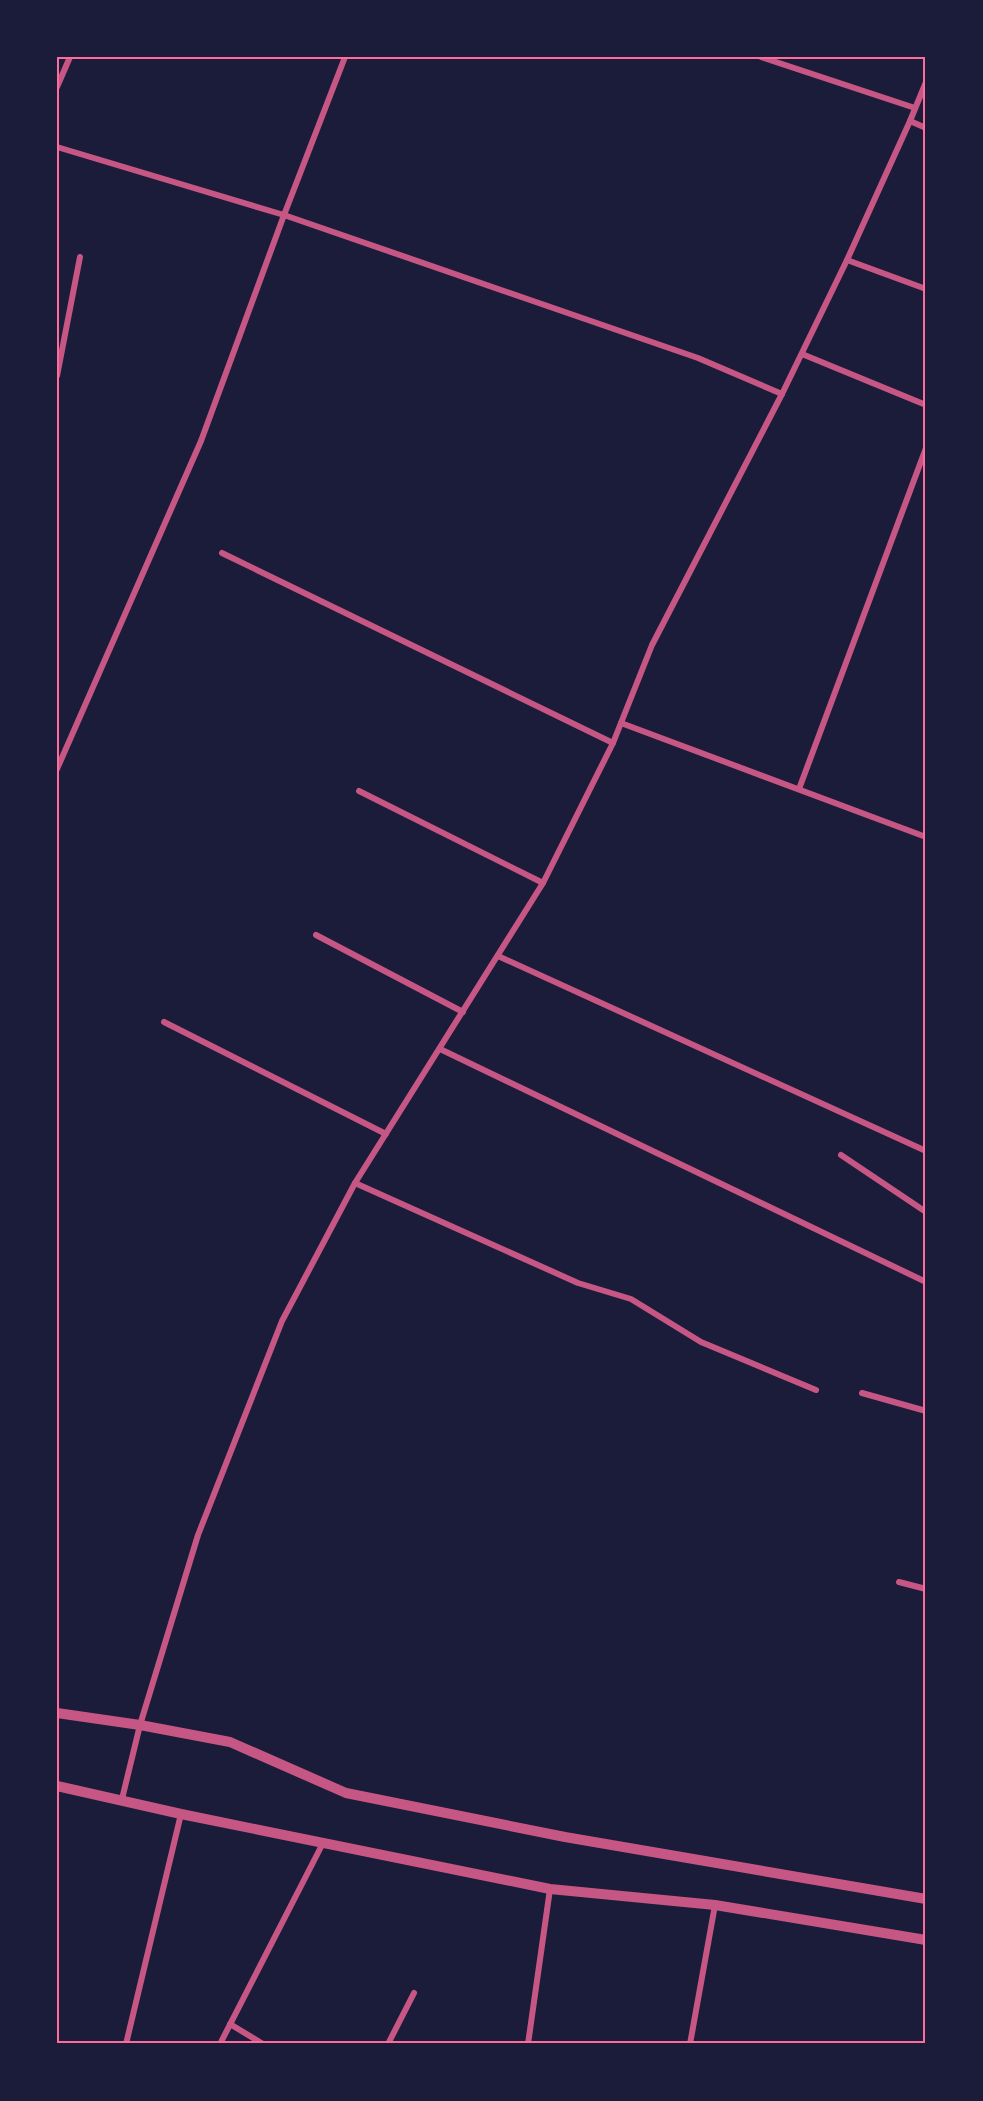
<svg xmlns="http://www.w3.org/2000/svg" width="983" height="2101" viewBox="0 0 983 2101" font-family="Inter,sans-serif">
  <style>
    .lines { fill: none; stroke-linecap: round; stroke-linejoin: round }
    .minor { stroke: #c65784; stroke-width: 6 }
    .tertiary { stroke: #c65784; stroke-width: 10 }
    .neatline { fill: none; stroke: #ff6b9d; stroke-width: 2 }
  </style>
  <rect width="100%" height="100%" fill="#1b1b3a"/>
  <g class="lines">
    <g class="minor">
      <path d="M 761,57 L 915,108"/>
      <path d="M 57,87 L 70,57"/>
      <path d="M 910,121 L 926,128"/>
      <path d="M 57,147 L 284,215 L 698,358 L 782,394"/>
      <path d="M 847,260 L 926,289"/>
      <path d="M 802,354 L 926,405"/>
      <path d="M 57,376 L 80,257"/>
      <path d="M 222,553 L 613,743"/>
      <path d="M 621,723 L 926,837"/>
      <path d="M 57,769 L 201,441 L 284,215 L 345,57"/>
      <path d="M 799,789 L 926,448"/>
      <path d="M 359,791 L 543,883"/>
      <path d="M 316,935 L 463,1012"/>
      <path d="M 498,956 L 926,1151"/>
      <path d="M 164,1022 L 386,1134"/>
      <path d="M 440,1049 L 926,1282"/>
      <path d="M 841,1155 L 926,1212"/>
      <path d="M 355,1183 L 578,1283 L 631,1299 L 701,1342 L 816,1390"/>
      <path d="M 862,1393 L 926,1411"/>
      <path d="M 899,1582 L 926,1589"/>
      <path d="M 122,1799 L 140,1725 L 198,1535 L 282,1321 L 355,1183 L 543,883 L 613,743 L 652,645 L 782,394 L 847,260 L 910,121 L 926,82"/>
      <path d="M 230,2024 L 263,2044"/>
      <path d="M 126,2044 L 181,1814"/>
      <path d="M 220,2044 L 323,1843"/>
      <path d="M 388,2044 L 414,1993"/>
      <path d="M 528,2044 L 550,1889"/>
      <path d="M 690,2044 L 715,1905"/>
    </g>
    <g class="tertiary">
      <path d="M 57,1713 L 140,1725 L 230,1742 L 346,1793 L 565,1837 L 926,1899"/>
      <path d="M 57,1786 L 181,1814 L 550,1889 L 715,1905 L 926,1940"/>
    </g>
  </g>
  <rect width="983" height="2101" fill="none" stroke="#1b1b3a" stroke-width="117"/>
  <rect x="58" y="58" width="866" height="1984" class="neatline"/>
</svg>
